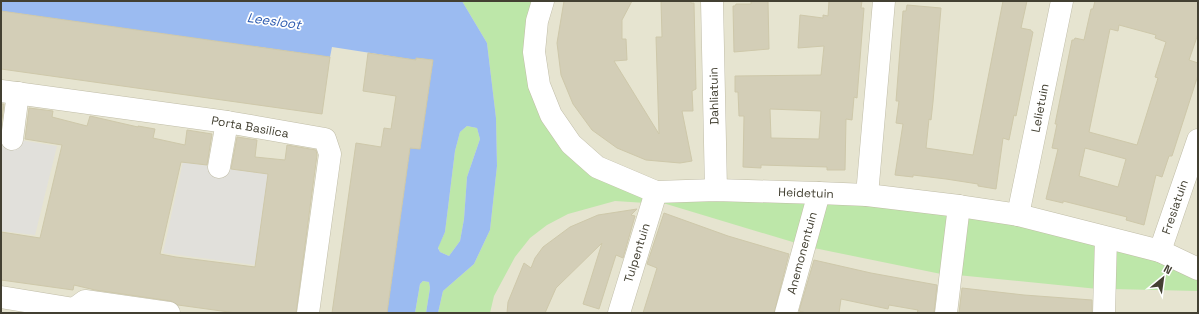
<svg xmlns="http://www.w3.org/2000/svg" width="1199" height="314" viewBox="0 0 1199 314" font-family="'Space Grotesk',sans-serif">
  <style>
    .residential { fill: #e6e4d0 }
    .green { fill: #bde7a9 }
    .parking { fill: #e1e0db }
    .water { fill: #9bbbf1; fill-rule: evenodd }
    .building { fill: #d3ceb7; stroke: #cec8aa; fill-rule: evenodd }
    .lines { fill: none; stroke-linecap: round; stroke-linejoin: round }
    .minor-casing { stroke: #c0bda7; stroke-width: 23 }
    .minor { stroke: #fff; stroke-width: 22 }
    .labels { text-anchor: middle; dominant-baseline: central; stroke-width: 3.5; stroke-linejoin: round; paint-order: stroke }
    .street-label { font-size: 12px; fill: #434032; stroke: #fff }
    .water-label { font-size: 13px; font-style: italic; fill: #2b5ab0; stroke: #fff }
  </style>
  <rect width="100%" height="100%" fill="#f1f0e2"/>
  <rect class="residential" x="1" y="1" width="1197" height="312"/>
  <g class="green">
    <path d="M 462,1 L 536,1 L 544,116 L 649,192 L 646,203 L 615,201 L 568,214 L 547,225 L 530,238 L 515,257 L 494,296 L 490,313 L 438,313 L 443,291 L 474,264 L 490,230 L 497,166 L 496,118 L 487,43 Z"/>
    <path d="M 467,126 L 477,128 L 480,139 L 467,177 L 464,219 L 460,241 L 449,256 L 440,252 L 438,247 L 445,232 L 455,151 L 460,132 Z"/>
    <path d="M 666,196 L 806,196 L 796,243 L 663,203 Z"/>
    <path d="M 826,197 L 949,210 L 946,275 L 809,247 Z"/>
    <path d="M 975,212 L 1100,246 L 1098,289 L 957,275 L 963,226 Z"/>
    <path d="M 1115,245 L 1198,278 L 1198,291 L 1112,289 Z"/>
    <path d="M 423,281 L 429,282 L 430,288 L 426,313 L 415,313 L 420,284 Z"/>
  </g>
  <g class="parking">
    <path d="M 1,137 L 57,146 L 35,235 L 1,231 Z"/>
    <path d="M 183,162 L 269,174 L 255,265 L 163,253 Z"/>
  </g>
  <path class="water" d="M 1,1 L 462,1 L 487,43 L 496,118 L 497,166 L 490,230 L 474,264 L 443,291 L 438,313 L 426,313 L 430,288 L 429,282 L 423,281 L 420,284 L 415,313 L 387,313 L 410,148 L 420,149 L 433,60 L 417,58 L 416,60 L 332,47 L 330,57 L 1,11 ZM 467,126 L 477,128 L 480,139 L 467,177 L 464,219 L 460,241 L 449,256 L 440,252 L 438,248 L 445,232 L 455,151 L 460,132 Z"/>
  <g class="building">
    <path d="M 564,1 L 632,1 L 622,20 L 622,39 L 626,39 L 627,60 L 614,61 L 659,134 L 656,37 L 662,37 L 661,1 L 691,1 L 691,3 L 694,3 L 696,89 L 692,91 L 693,111 L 682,111 L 692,161 L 680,163 L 646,160 L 617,148 L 592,130 L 573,104 L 561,75 L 557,43 Z"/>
    <path d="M 751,1 L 768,1 L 769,49 L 734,52 L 733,6 L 735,6 L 736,4 L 751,4 Z"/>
    <path d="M 829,1 L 862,1 L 861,8 L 864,8 L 857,98 L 854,97 L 852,120 L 846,119 L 845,170 L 827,170 L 827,167 L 761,165 L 761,168 L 743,167 L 744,116 L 739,116 L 738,92 L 735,92 L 735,76 L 821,75 L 824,46 L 798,48 L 800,15 L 823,18 L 823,15 L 828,16 ZM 770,109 L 821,111 L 819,139 L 771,138 Z"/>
    <path d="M 1003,1 L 1027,1 L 1021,28 L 1031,30 L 1031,31 L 1033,32 L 1016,116 L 1014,115 L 1009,140 L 1003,138 L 996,189 L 978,186 L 978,184 L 946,179 L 913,175 L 913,177 L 895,175 L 903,124 L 896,123 L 899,101 L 896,101 L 903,11 L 906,11 L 907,5 L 941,8 L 933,102 L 931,120 L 929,119 L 926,148 L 973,155 Z"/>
    <path d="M 1095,1 L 1198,1 L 1198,34 L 1189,60 L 1198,63 L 1198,75 L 1172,156 L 1169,156 L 1162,177 L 1156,175 L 1144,225 L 1126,220 L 1127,217 L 1063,201 L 1063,203 L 1046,199 L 1058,149 L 1052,148 L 1057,124 L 1055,124 L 1072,40 L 1074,40 L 1075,38 L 1084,40 L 1091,9 L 1093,9 ZM 1119,25 L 1156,35 L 1155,38 L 1166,42 L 1155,77 L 1158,78 L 1137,145 L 1089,132 L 1110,29 L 1118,31 ZM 1085,148 L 1126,159 L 1118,187 L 1079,176 Z"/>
    <path d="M 1,11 L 330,57 L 322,114 L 1,69 Z"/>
    <path d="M 368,53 L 416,60 L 416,58 L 433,60 L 420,149 L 410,148 L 387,313 L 332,313 L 356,143 L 381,147 L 384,128 L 391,129 L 396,96 L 363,91 Z"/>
    <path d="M 1,104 L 4,104 L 1,127 Z"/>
    <path d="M 29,108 L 53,111 L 52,117 L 87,126 L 90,116 L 138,127 L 138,126 L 155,129 L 153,138 L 185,145 L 187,130 L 212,134 L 207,165 L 181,162 L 160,254 L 176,257 L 255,267 L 268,174 L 231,169 L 237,137 L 257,140 L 255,157 L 285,160 L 287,145 L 316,150 L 317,155 L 296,313 L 236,313 L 178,305 L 171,301 L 95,290 L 74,285 L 73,290 L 1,280 L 1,232 L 40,238 L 62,145 L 25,139 Z"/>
    <path d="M 637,209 L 631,215 L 635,216 L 623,258 L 616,255 L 599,309 L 583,304 L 602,243 L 556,288 L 545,313 L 507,313 L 508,302 L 524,263 L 531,268 L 535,258 L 543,247 L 570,227 L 598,215 Z"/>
    <path d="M 664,213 L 728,236 L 789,254 L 774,313 L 643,313 L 657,268 L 647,264 Z"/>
    <path d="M 814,260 L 871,273 L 937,285 L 934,313 L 917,313 L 918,310 L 889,305 L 888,309 L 841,299 L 839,313 L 806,313 L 799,311 Z"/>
    <path d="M 962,288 L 1024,295 L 1092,300 L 1092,313 L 959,313 Z"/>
  </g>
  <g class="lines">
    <g class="minor-casing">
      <g id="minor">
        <path d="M 543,1 L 537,21 L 534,52 L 539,85 L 551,115 L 571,144 L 597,167 L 656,192 L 716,190 L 819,193 L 867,195 L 959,206 L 1018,215 L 1160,251 L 1198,269"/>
        <path d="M 712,1 L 716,190"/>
        <path d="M 1,91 L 227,122 L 325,139 L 330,154 L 308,313"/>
        <path d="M 12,139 L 18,93"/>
        <path d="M 219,167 L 227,122"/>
        <path d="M 867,195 L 884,1"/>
        <path d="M 1018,215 L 1062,1"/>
        <path d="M 1160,251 L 1198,140"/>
        <path d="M 1,297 L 74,309"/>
        <path d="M 73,313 L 74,309 L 85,301 L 169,313"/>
        <path d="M 619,313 L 656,192"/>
        <path d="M 786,313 L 819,193"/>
        <path d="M 946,313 L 959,206"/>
        <path d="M 1104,313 L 1106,238"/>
      </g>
    </g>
    <use href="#minor" class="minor"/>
  </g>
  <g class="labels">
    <g class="street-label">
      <text transform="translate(714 96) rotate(-91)">Dahliatuin</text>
      <text transform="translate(1040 108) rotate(-79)">Lelietuin</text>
      <text transform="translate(250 127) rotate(10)">Porta Basilica</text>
      <text transform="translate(806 193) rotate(2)">Heidetuin</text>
      <text transform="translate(1175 207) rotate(-71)">Fresiatuin</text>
      <text transform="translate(637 253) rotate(-73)">Tulpentuin</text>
      <text transform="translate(802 253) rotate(-75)">Anemonentuin</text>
    </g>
    <g class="water-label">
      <text transform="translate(274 21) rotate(8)">Leesloot</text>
    </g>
  </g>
  <rect width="1199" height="314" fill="none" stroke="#434032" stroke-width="4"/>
  <g transform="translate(1163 278) rotate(29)" stroke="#ffffff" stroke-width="3" paint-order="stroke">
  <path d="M0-3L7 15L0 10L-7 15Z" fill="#434032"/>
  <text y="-6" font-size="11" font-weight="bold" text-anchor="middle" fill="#434032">N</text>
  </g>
</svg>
